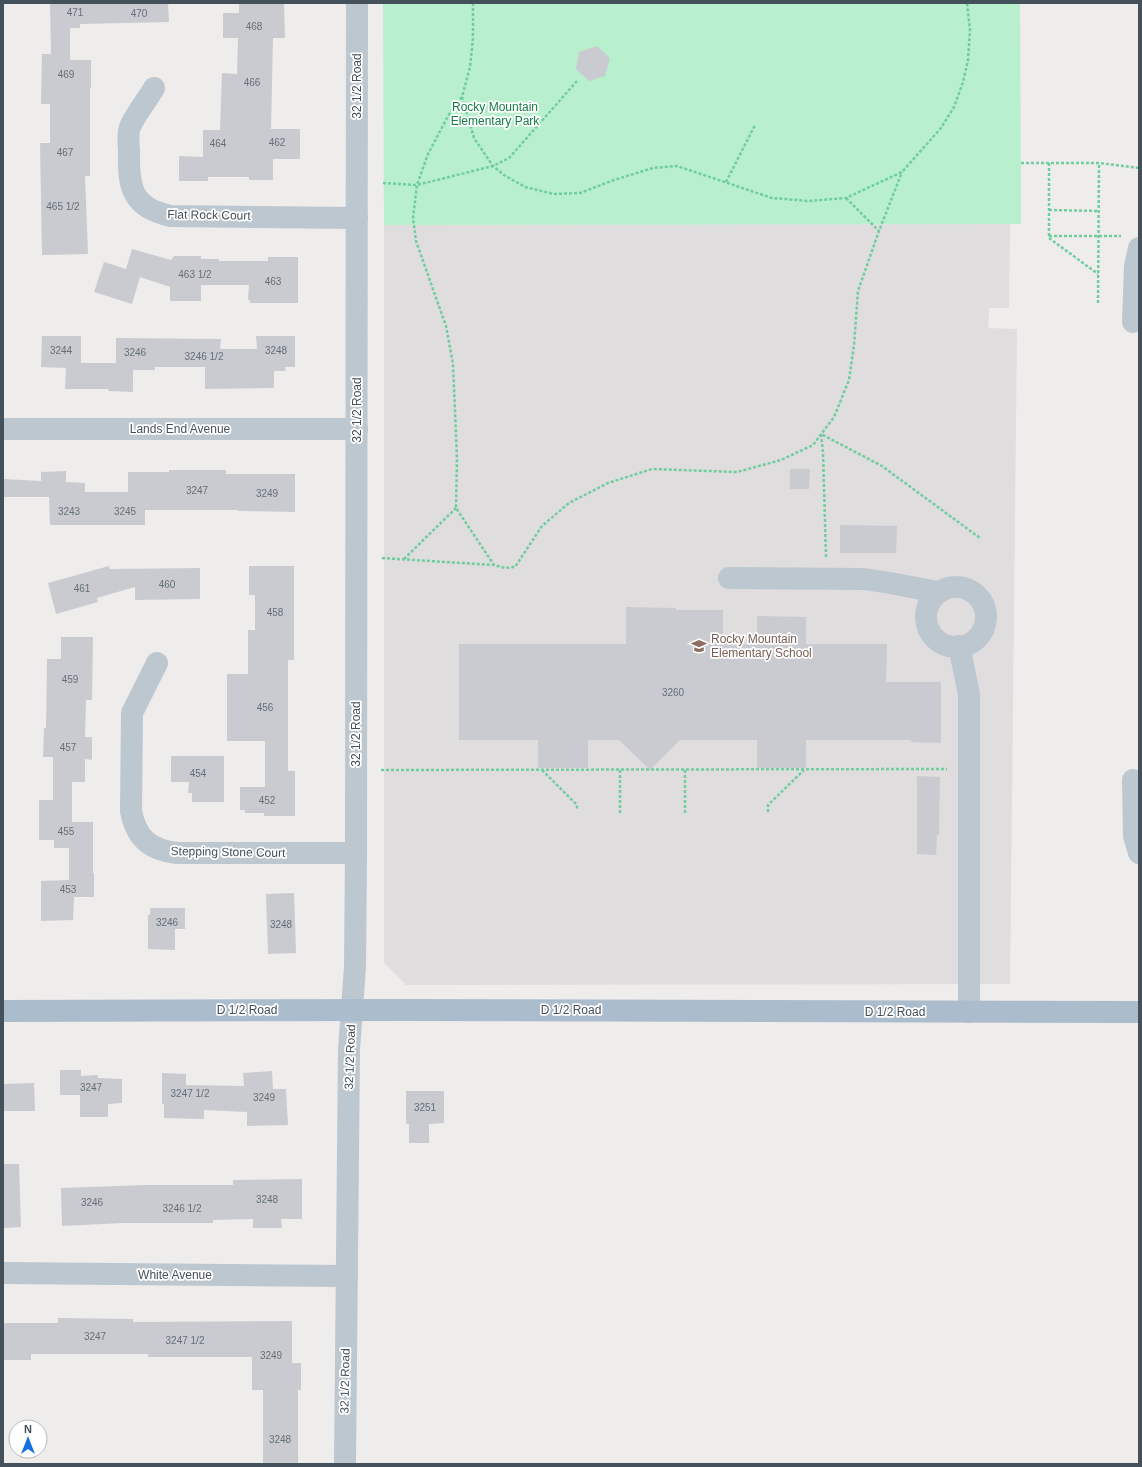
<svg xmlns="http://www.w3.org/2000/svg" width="1142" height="1467" viewBox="0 0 1142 1467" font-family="Arial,sans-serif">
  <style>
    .education { fill: #e0ddde }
    .green { fill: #b8efcd }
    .building { fill: #c9cbd1 }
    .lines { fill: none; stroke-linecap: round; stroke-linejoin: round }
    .path { stroke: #70cd9e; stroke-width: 2.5; stroke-dasharray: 3 2; stroke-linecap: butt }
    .minor { stroke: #bcc7cf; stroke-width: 22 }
    .major { stroke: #abbccc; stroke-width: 22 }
    .labels { text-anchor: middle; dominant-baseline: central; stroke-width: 3.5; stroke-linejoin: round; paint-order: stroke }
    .number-label { font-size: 10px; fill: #656f78 }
    .street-label { font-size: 12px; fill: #44505a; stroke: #fff }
    .park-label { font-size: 12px; fill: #157b47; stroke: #fff }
    .education-label { font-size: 12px; fill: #785e54; stroke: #fff; text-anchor: start }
  </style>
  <rect width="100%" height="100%" fill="#efecec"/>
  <path class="education" d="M 1010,224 L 1009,308 L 989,308 L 988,328 L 1017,329 L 1010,984 L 406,985 L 384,963 L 384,225 Z"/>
  <path class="green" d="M 383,3 L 1020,3 L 1021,224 L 384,225 Z"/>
  <g class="building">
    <path d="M 50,3 L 168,3 L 169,22 L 80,24 L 80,28 L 70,28 L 70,60 L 91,60 L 91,88 L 90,88 L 90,176 L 85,176 L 88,254 L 42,255 L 40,143 L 50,143 L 50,104 L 41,104 L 42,54 L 51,54 Z"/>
    <path d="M 239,3 L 284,3 L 285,38 L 273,38 L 271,129 L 300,129 L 300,159 L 273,159 L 273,180 L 249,180 L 249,177 L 208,177 L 208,181 L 179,181 L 179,156 L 203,157 L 203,130 L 220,130 L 222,73 L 237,74 L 238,38 L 223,38 L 223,13 L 239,13 Z"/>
    <path d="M 597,46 L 610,58 L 605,76 L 589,81 L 576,69 L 579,52 Z"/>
    <path d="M 132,249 L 171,260 L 174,256 L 201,256 L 201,259 L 219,259 L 219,261 L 268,261 L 268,257 L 298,257 L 298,303 L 250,303 L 250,300 L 248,300 L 249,285 L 201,285 L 201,301 L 170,301 L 170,287 L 140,277 L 132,304 L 94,292 L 104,262 L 126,269 Z"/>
    <path d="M 42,336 L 81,336 L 81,363 L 116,363 L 116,338 L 221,339 L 220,349 L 257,349 L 256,336 L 295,336 L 295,367 L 285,367 L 286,371 L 274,371 L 274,388 L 205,389 L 205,367 L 155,367 L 155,370 L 133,370 L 133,392 L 108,391 L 109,389 L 65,389 L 66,368 L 41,367 Z"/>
    <path d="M 790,469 L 810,469 L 809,489 L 790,489 Z"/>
    <path d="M 169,470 L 226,470 L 226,474 L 295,474 L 295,512 L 238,511 L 238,510 L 145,510 L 145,525 L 50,525 L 49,497 L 3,497 L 3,479 L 41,481 L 41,472 L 66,471 L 66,482 L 85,483 L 85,492 L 128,492 L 128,472 L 169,472 Z"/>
    <path d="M 840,525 L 897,526 L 896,553 L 840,553 Z"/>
    <path d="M 109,566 L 110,569 L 200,568 L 200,599 L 135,600 L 135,587 L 97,598 L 98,602 L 56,614 L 48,583 Z"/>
    <path d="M 249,566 L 294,566 L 294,660 L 288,660 L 288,771 L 295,771 L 295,816 L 264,816 L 264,813 L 245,813 L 245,810 L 240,810 L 240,787 L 265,787 L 265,741 L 227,741 L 227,674 L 248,674 L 248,630 L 255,630 L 255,595 L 249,595 Z"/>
    <path d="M 626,607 L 676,608 L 676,610 L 723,610 L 723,644 L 757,644 L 757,616 L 806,617 L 806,644 L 887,644 L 886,682 L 941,682 L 941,743 L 911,742 L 911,740 L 806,740 L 806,768 L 757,768 L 757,740 L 680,740 L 650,770 L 619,740 L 588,740 L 588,768 L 538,768 L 538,740 L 459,740 L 459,644 L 626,644 Z"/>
    <path d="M 61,637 L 93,637 L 92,700 L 86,700 L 85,737 L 92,737 L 92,760 L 85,759 L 85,782 L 72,782 L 72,822 L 93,822 L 93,873 L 94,873 L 94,897 L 74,897 L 73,920 L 41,921 L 41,881 L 69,880 L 69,848 L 54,848 L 54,840 L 39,840 L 39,800 L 53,800 L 53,757 L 43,757 L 44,728 L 46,728 L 47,659 L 61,659 Z"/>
    <path d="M 171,756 L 224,756 L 224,802 L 192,802 L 192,793 L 188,793 L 189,782 L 171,782 Z"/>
    <path d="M 917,776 L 940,777 L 939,835 L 937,835 L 936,855 L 917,854 Z"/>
    <path d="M 294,893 L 296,953 L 268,954 L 266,894 Z"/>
    <path d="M 150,908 L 185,908 L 185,929 L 175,929 L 175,950 L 148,949 L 148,915 L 150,915 Z"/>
    <path d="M 60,1070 L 81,1070 L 81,1076 L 98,1075 L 98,1078 L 122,1079 L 122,1103 L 108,1104 L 108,1117 L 80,1117 L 80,1095 L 60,1095 Z"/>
    <path d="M 272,1071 L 273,1089 L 286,1089 L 288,1125 L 247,1126 L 247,1112 L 204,1110 L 204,1119 L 164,1118 L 164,1104 L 162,1104 L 162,1073 L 186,1074 L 186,1085 L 244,1086 L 243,1073 Z"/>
    <path d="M 34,1083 L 35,1111 L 3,1111 L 3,1084 Z"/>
    <path d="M 406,1091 L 444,1091 L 444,1123 L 429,1124 L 429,1143 L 409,1143 L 409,1124 L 406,1124 Z"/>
    <path d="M 3,1164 L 19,1164 L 21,1227 L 3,1228 Z"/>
    <path d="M 302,1179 L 302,1219 L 281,1219 L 282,1228 L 253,1228 L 253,1219 L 213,1220 L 213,1223 L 123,1223 L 62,1226 L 61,1188 L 147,1185 L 233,1185 L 233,1180 Z"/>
    <path d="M 58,1318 L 133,1319 L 133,1322 L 292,1321 L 292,1363 L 301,1363 L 301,1390 L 298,1390 L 298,1464 L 263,1464 L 263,1390 L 252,1390 L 252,1357 L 148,1357 L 148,1354 L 31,1354 L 31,1360 L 3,1360 L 3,1323 L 58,1323 Z"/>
  </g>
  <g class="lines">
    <g class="path">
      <path d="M 473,3 L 473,38 L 470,67 L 462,97 L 474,138 L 493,166 L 504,175 L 525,187 L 554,194 L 580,193 L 614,180 L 653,168 L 677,166 L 772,198 L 808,201 L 846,198 L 902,172 L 941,128 L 954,107 L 963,82 L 968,60 L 970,30 L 967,3"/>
      <path d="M 462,97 L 448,116 L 428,154 L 417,185 L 413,218 L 416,241 L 446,326 L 453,364 L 457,459 L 456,508 L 494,565 L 505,568 L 515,567 L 542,526 L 569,503 L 608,483 L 652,469 L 737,472 L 781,460 L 813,445 L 834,417 L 849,380 L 854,345 L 858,291 L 879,231 L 902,172"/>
      <path d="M 1021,163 L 1099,163 L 1139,168"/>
      <path d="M 1049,163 L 1049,238 L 1098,274"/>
      <path d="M 726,182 L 755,125"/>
      <path d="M 383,183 L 417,185 L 493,166 L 509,158 L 577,81"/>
      <path d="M 846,198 L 879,231"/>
      <path d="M 1049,210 L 1099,211"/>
      <path d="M 1049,236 L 1121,236"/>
      <path d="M 1098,303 L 1099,163"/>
      <path d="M 826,557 L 823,452 L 821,434 L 882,466 L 980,538"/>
      <path d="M 382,558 L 493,565"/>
      <path d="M 404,559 L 456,508"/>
      <path d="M 381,770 L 947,769"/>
      <path d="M 542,770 L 577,805 L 577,809"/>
      <path d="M 620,770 L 620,814"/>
      <path d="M 685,770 L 685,814"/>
      <path d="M 768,812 L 768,805 L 804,770"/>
    </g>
    <g class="minor">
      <path d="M 154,88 C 148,99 134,116 130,127 C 127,134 129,145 129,152 C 128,187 132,208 171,216 L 357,218"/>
      <path d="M 1133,322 L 1135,266 L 1139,248"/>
      <path d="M 3,429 L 357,429"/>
      <path d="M 729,578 L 864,579 L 890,583 L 938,592"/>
      <circle cx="956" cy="617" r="30"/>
      <path d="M 959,646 L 969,694 L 969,1012"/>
      <path d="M 157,663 L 132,713 L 131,811 C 136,838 150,850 177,853 L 356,853"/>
      <path d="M 1133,780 L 1134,836 L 1139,853"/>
      <path d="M 3,1273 L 347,1276"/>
      <path d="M 345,1464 L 349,1049 L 355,967 L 356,853 L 357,3"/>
    </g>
    <path class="major" d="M 3,1011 L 403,1010 L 1139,1012"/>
  </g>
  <defs>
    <g id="school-bare" transform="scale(1.2)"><path d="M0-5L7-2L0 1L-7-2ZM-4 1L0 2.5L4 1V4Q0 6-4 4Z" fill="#8d6e63" stroke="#fff" stroke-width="2.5" paint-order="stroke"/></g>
  </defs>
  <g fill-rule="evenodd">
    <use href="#school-bare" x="699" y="646"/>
  </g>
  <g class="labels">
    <g class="number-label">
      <text x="75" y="12">471</text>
      <text x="139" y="13">470</text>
      <text x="254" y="26">468</text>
      <text x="66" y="74">469</text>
      <text x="252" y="82">466</text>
      <text x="277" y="142">462</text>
      <text x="218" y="143">464</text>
      <text x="65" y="152">467</text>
      <text x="63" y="206">465 1/2</text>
      <text x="195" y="274">463 1/2</text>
      <text x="273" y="281">463</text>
      <text x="61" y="350">3244</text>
      <text x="276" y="350">3248</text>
      <text x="135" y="352">3246</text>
      <text x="204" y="356">3246 1/2</text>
      <text x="197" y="490">3247</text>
      <text x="267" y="493">3249</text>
      <text x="69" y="511">3243</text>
      <text x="125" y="511">3245</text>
      <text x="167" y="584">460</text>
      <text x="82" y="588">461</text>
      <text x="275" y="612">458</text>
      <text x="70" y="679">459</text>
      <text x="673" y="692">3260</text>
      <text x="265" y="707">456</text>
      <text x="68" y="747">457</text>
      <text x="198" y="773">454</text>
      <text x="267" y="800">452</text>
      <text x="66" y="831">455</text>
      <text x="68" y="889">453</text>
      <text x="167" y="922">3246</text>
      <text x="281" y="924">3248</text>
      <text x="91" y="1087">3247</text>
      <text x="190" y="1093">3247 1/2</text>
      <text x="264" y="1097">3249</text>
      <text x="425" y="1107">3251</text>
      <text x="267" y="1199">3248</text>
      <text x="92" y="1202">3246</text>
      <text x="182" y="1208">3246 1/2</text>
      <text x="95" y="1336">3247</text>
      <text x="185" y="1340">3247 1/2</text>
      <text x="271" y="1355">3249</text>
      <text x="280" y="1439">3248</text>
    </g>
    <g class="street-label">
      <text transform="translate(357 86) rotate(-90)">32 1/2 Road</text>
      <text transform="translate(209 215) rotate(1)">Flat Rock Court</text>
      <text transform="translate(357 410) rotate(-90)">32 1/2 Road</text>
      <text x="180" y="429">Lands End Avenue</text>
      <text transform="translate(356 734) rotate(-90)">32 1/2 Road</text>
      <text transform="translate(228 852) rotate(1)">Stepping Stone Court</text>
      <text x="247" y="1010">D 1/2 Road</text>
      <text x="571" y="1010">D 1/2 Road</text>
      <text x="895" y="1012">D 1/2 Road</text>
      <text transform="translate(350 1057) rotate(-88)">32 1/2 Road</text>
      <text x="175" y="1275">White Avenue</text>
      <text transform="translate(345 1381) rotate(-89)">32 1/2 Road</text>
    </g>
    <g class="park-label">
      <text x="495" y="107">Rocky Mountain<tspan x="495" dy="14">Elementary Park</tspan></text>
    </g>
    <g class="education-label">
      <text x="711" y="639">Rocky Mountain<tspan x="711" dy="14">Elementary School</tspan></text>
    </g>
  </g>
  <rect width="1142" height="1467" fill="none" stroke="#44505a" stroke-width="8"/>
  <g transform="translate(28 1439)"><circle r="19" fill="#ffffff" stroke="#b4b9bd"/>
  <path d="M0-3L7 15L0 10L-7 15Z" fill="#1570df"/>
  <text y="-6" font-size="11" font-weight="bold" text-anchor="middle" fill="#44505a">N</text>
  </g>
</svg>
